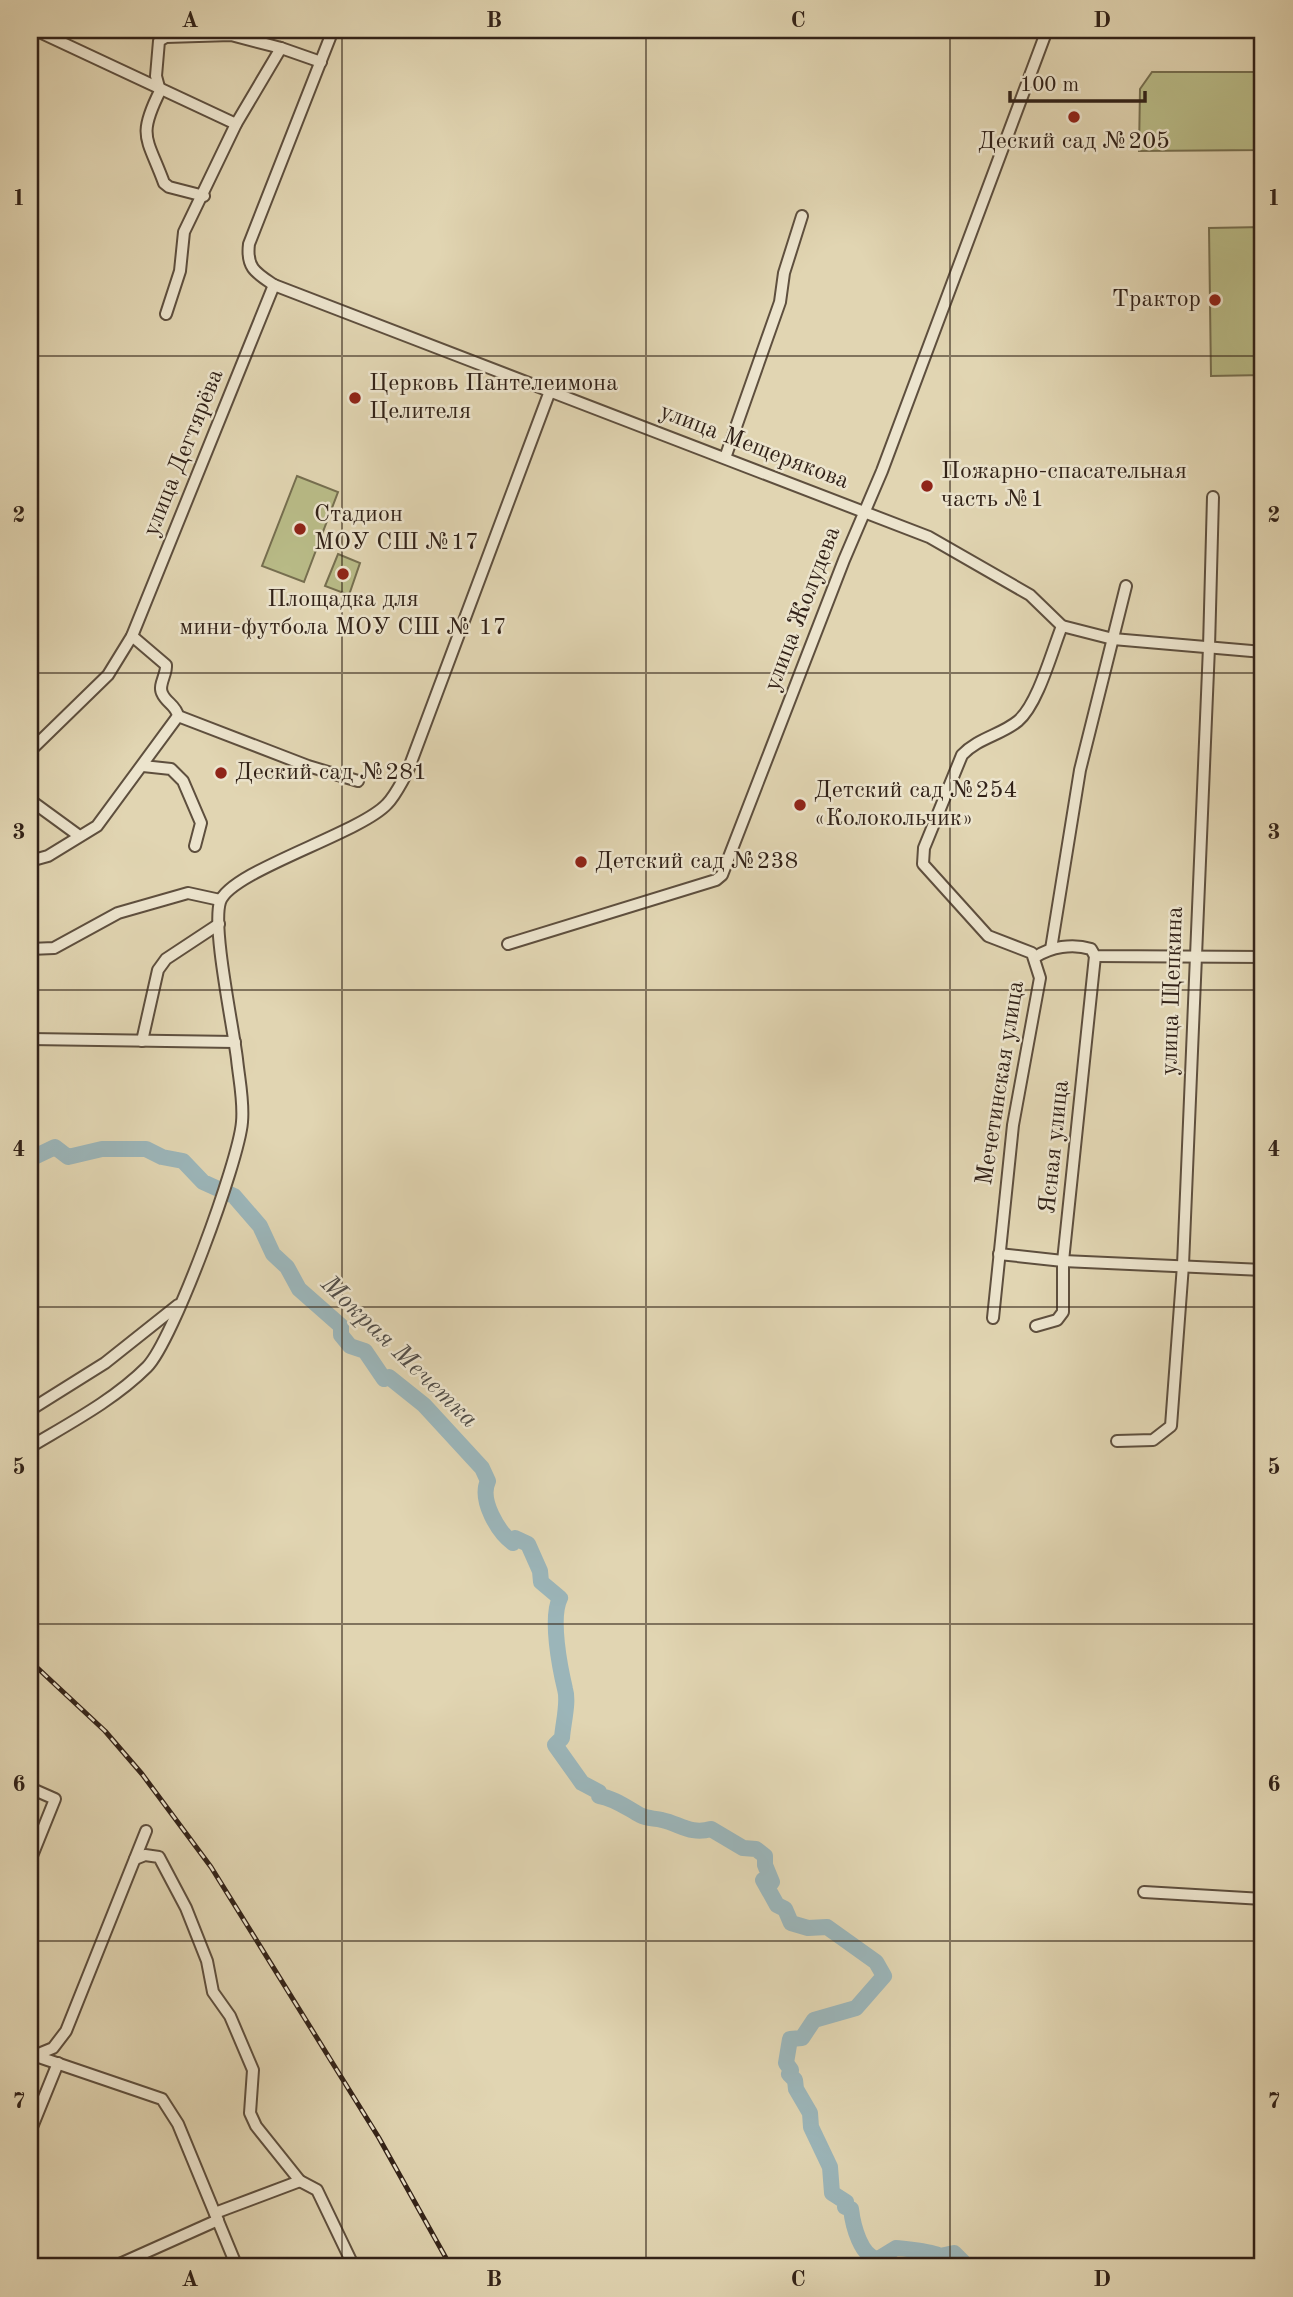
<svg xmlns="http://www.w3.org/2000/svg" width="1293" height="2297" viewBox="0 0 1293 2297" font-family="'Old Standard TT',serif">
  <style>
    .green { fill: #b9bc88; stroke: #766f50; stroke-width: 2 }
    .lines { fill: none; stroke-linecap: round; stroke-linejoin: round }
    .river { stroke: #9bb5b9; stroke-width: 16 }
    .minor-casing { stroke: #5e4f3e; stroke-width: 14 }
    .minor { stroke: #ece4cd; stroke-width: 10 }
    .rail-casing { stroke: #322218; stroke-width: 5 }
    .rail { stroke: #ece4cd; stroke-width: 2.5; stroke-dasharray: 8; stroke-linecap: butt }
    .grid { fill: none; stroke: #322218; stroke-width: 2; stroke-opacity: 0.55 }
    .poi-dot { fill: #8f2418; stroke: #ece4cd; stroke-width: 2.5 }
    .labels { text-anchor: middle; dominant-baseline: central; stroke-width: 5; stroke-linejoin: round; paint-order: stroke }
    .poi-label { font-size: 24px; fill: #322218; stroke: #ece4cd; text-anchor: start }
    .street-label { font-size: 24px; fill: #322218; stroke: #ece4cd }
    .water-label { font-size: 26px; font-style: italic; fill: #524e48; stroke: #ece4cd }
    .neatline { fill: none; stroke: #322218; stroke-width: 2.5 }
    .grid-label { font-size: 23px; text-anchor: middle; font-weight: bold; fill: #322218 }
  </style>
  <rect width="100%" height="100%" fill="#e1d5b2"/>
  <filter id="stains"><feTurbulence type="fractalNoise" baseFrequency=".00286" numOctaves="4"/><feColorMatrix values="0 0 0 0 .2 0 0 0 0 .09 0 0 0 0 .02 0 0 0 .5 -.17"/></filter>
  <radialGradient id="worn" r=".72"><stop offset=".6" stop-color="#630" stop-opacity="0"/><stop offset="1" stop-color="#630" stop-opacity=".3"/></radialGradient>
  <g class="green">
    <path d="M 1152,72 L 1263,72 L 1263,150 L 1139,151 L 1140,89 Z"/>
    <path d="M 1263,227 L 1263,375 L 1211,376 L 1209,228 Z"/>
    <path d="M 297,476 L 338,492 L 304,582 L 262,566 Z"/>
    <path d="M 338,554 L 360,563 L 349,595 L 325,586 Z"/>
  </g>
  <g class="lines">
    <path class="river" d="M 30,1159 L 55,1147 L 68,1157 L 102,1149 L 146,1149 L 162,1157 L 183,1161 L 203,1182 L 234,1196 L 260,1226 L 273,1254 L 287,1267 L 299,1289 L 341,1326 L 341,1335 L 350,1346 L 365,1351 L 384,1379 L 389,1377 L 424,1405 L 482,1468 L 488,1481 C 479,1500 498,1532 513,1543 L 515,1538 L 528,1544 L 540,1571 L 541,1582 L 560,1598 C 550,1618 560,1668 565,1689 C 569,1702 563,1723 562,1738 L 555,1745 L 582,1783 L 599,1792 L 599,1796 C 614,1798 627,1808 640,1815 C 647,1819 654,1818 662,1820 C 680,1824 691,1835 711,1829 L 743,1848 L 756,1849 L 765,1856 L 765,1865 L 772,1882 L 763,1880 L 777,1905 L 785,1909 L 791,1923 L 808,1928 L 827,1927 L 876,1962 L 884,1976 L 856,2008 L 814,2020 L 802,2038 L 790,2039 L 786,2063 L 791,2070 L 789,2074 L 795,2080 L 796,2089 L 810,2113 L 811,2127 L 830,2167 L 832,2193 L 846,2202 L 845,2207 L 851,2209 C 853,2226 861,2257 878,2259 L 896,2248 C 899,2248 935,2252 940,2256 L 954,2253 L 968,2267"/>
    <g class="minor-casing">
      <g id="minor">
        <path d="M 35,30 L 236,124"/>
        <path d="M 333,30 L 249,244 C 246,268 256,273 274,285 L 929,537 L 1030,595 L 1062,626 L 1113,639 L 1263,652"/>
        <path d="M 204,196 L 169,187 L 164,183 C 147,137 137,137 160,91 L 156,76 L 159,41 L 166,37 L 231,35 L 281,48"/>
        <path d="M 166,314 L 180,271 L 184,232 L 236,124 L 281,48 L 321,62"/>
        <path d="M 725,458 L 780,302 L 784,273 L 802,216"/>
        <path d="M 132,636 L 166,665 C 167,674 158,685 162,693 C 166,703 176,705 178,716"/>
        <path d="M 30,751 L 108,675 L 132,636 L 274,285"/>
        <path d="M 143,766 L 171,769 L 183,781 L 201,823 L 195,846"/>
        <path d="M 30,800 L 78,835"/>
        <path d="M 30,861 L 48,856 L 97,826 L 178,716 L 308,766 L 358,781"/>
        <path d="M 508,944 L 716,880 L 722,875 L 844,560 L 882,471 L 1047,30"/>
        <path d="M 30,949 L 54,948 L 118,913 L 188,893 L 220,900"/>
        <path d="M 1051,949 L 1080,770 L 1126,586"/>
        <path d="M 1035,957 C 1051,947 1072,943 1091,949 L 1095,956 L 1263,957"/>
        <path d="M 30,1039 L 235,1042"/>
        <path d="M 142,1041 L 158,970 L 166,959 L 219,924"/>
        <path d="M 999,1254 L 1063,1261 L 1263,1270"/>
        <path d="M 993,1318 L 1013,1125 L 1040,978 L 1032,953 L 988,936 L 923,864 L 924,848 L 962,755 C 978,738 1001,735 1018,721 C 1038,704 1052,651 1062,626"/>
        <path d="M 1036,1326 L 1057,1320 L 1063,1312 L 1063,1261 L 1095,956"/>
        <path d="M 30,1410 L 105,1363 L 178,1305"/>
        <path d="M 1117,1441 L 1153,1440 L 1171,1426 L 1183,1265 L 1209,647 L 1213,497"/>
        <path d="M 30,1447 C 70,1423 114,1400 147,1367 C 173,1341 239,1161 242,1122 C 244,1101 239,1079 237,1059 C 233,1026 212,928 220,902 C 230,871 359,834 387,804 C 395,796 401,783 407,773 L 550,391"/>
        <path d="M 30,1788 L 55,1799 L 30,1861"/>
        <path d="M 135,1859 L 145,1855 L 159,1857 L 186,1908 L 207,1961 L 213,1992 L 230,2016 L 253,2070 L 250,2113 L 256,2126 L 300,2181 L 317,2190 L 354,2267"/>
        <path d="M 1144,1892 L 1263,1899"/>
        <path d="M 30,2054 L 162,2099 L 178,2124 L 237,2267"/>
        <path d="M 36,2055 L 53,2048 L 66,2031 L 146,1831"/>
        <path d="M 30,2132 L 58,2063"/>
        <path d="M 215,2213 L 300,2181"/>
        <path d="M 113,2267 L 218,2220"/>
      </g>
    </g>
    <use href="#minor" class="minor"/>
    <g class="rail-casing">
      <path id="rail" d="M 30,1661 L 105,1731 L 142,1774 L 211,1867 L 379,2138 L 451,2267"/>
    </g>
    <use href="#rail" class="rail"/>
  </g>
  <path class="grid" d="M 342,30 L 342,2267M 646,30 L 646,2267M 950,30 L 950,2267M 30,356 L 1263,356M 30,673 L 1263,673M 30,990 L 1263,990M 30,1307 L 1263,1307M 30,1624 L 1263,1624M 30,1941 L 1263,1941"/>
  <g class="poi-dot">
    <circle cx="1074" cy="117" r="7"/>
    <circle cx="1215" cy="300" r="7"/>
    <circle cx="355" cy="398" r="7"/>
    <circle cx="927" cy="486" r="7"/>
    <circle cx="300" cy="529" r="7"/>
    <circle cx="343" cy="574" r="7"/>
    <circle cx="221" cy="773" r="7"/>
    <circle cx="800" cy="805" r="7"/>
    <circle cx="581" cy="862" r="7"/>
  </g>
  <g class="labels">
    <g class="poi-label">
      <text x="1074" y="142" text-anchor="middle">Деский сад №205</text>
      <text x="1201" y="300" text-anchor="end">Трактор</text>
      <text x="369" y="384">Церковь Пантелеимона<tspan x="369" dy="28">Целителя</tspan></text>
      <text x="941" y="472">Пожарно-спасательная<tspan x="941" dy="28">часть №1</tspan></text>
      <text x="314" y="515">Стадион<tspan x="314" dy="28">МОУ СШ №17</tspan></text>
      <text x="343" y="600" text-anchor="middle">Площадка для<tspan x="343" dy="28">мини-футбола МОУ СШ № 17</tspan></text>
      <text x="235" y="773">Деский сад №281</text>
      <text x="814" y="791">Детский сад №254<tspan x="814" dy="28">«Колокольчик»</tspan></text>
      <text x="595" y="862">Детский сад №238</text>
    </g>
    <g class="street-label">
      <text transform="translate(754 447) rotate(21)">улица Мещерякова</text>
      <text transform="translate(184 453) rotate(-68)">улица Дегтярёва</text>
      <text transform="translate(803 609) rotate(-69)">улица Жолудева</text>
      <text transform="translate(1173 991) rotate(-88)">улица Щепкина</text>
      <text transform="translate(1001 1083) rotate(-81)">Мечетинская улица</text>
      <text transform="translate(1055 1147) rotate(-84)">Ясная улица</text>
    </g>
    <g class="water-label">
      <text transform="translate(399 1352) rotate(44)">Мокрая Мечетка</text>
    </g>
  </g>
  <rect width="1293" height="2297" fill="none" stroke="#e1d5b2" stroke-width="77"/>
  <path d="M1010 91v10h135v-10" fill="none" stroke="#322218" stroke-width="3.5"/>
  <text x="1020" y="91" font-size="21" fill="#322218" stroke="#ece4cd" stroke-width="5" paint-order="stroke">100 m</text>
  <rect x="38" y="38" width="1216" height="2220" class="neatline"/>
  <g class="grid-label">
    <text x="190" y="27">A</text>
    <text x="494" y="27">B</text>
    <text x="798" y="27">C</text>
    <text x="1102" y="27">D</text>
    <text x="19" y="205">1</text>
    <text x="1274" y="205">1</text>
    <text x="19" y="522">2</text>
    <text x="1274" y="522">2</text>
    <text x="19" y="839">3</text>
    <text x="1274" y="839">3</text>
    <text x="19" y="1156">4</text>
    <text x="1274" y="1156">4</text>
    <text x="19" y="1474">5</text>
    <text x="1274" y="1474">5</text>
    <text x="19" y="1791">6</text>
    <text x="1274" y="1791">6</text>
    <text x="19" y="2108">7</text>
    <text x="1274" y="2108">7</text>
    <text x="190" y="2286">A</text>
    <text x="494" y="2286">B</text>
    <text x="798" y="2286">C</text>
    <text x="1102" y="2286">D</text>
  </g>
  <rect width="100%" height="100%" filter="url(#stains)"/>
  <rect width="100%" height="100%" fill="url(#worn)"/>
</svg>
